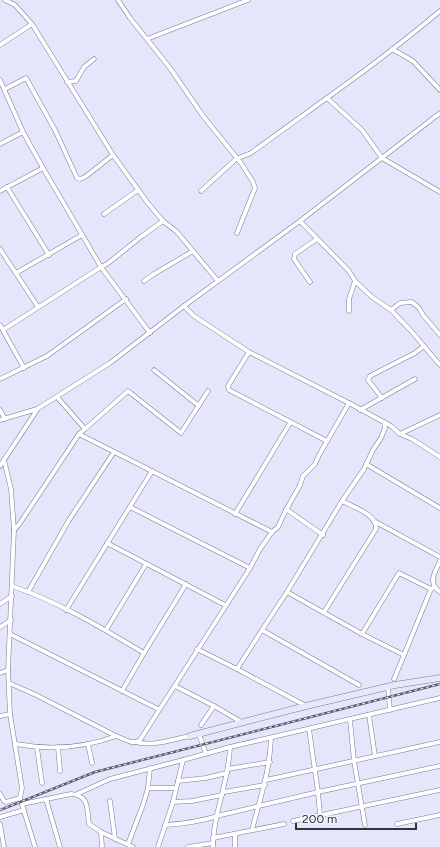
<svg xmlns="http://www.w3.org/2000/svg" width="440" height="847" viewBox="0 0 440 847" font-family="Figtree,sans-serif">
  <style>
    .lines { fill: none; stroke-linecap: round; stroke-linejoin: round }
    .minor-casing { stroke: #797999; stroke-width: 5 }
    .secondary-casing { stroke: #797999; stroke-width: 7 }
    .minor { stroke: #fff; stroke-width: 4 }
    .secondary { stroke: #e8e8fd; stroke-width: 6 }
    .rail-casing { stroke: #5c5c6b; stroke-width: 2.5 }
    .rail { stroke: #f4f4fb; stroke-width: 1; stroke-dasharray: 3; stroke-linecap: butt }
  </style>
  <rect width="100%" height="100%" fill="#e5e5fb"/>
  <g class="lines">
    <g class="minor-casing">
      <g id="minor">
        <path d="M 5,0 L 15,5 L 32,24 L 113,155 L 147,202 L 163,221 L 177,232 L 218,281"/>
        <path d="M 118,0 L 130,18 L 170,68 L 203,116 L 241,163 L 253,182 L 255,188 L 237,233"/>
        <path d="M 147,39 L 248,0"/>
        <path d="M 0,45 L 32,24"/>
        <path d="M 392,49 L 413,61 L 440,90"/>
        <path d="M 0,80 L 23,132 L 43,168 L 101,267 L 150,333"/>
        <path d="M 67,82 L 76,81 L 84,67 L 94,59"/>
        <path d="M 5,89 L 26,78 L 55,130 L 77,178 L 80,179 L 85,177 L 113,155"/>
        <path d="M 327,98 L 362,130 L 382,158 L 440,192"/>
        <path d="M 0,144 L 23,132"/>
        <path d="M 7,187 L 49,255"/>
        <path d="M 0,191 L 43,168"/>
        <path d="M 201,191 L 236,159 L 251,153 C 315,106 380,62 440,11"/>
        <path d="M 104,214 L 138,190"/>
        <path d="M 300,221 L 349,271 L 355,281 L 372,297 L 391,310 L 412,332 L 440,365"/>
        <path d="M 0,249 L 38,307"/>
        <path d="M 16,273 L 82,235"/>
        <path d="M 144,281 L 154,274 L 193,251"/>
        <path d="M 310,282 L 294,259 L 295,254 L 317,239"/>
        <path d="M 184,306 L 194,316 L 249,352 L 349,403 L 391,426 L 400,434 L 412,439 L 440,457"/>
        <path d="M 391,310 L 400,303 L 412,302 L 419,308 L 423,315 L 440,335"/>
        <path d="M 349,311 L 349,299 L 355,281"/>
        <path d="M 0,325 L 24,368"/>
        <path d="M 3,330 L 101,267 L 107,264 L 142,236 L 163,221"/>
        <path d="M 249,352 L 228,386 L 229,390 L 327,441"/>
        <path d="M 154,370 L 199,406"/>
        <path d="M 0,379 L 47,356 L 126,299"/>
        <path d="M 57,397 L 85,429 L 79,434"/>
        <path d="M 382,398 L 368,380 L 370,376 L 415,353 L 424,346"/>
        <path d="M 0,410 L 5,419"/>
        <path d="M 360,410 L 415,379"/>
        <path d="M 0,420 L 37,409 L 110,363 L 184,306 L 300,221 L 440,113"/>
        <path d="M 85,429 L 128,391 L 181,433 L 208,391"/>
        <path d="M 400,434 L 440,415"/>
        <path d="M 4,460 L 11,489 L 14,530 L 8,670 L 10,714 L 22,788 L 20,798 L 35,847"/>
        <path d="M 366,464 L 440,508"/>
        <path d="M 0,466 L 37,410"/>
        <path d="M 130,507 L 250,568"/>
        <path d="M 286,509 L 323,535"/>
        <path d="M 235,514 L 290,423"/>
        <path d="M 374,521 L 440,557"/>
        <path d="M 14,530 L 20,523 L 79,434 L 272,532"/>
        <path d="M 107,543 L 225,605"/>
        <path d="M 440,561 C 435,573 427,582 440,592"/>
        <path d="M 12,586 C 59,602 102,628 144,653"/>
        <path d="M 28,592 L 69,520 L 114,452"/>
        <path d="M 287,592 L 342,501"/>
        <path d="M 0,604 L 12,596"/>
        <path d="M 66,610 L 152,471"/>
        <path d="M 324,612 L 376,529 C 377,514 353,507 342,501 L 364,469 L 373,450 L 381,438 L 385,428 L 384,422"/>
        <path d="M 0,627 L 11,620"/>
        <path d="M 106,630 L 146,564"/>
        <path d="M 262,630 L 287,592 L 362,634 L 404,655 L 394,679"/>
        <path d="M 10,634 L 158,709"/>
        <path d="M 362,634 L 399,573 L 431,589"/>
        <path d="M 197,649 L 237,669 L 306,706"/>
        <path d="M 404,655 L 431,589 L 434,587"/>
        <path d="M 237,669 L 262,630 L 359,685"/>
        <path d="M 0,673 L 8,670"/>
        <path d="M 9,683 L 36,695 L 116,736 L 131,742 L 136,742 L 140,740 L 250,568 L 260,549 L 272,532 L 278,527 L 285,512 L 300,485 L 303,476 L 315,464 L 319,455 L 349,403"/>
        <path d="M 175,686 L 214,706"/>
        <path d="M 388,687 L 390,710"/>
        <path d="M 122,691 L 144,653 L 186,584"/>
        <path d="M 369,715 L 375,756"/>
        <path d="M 0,716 L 10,714"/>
        <path d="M 350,720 L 354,761 L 365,825"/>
        <path d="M 201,725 L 214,706 L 243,723"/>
        <path d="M 309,729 L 318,792 L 320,815"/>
        <path d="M 199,734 L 206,754"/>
        <path d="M 136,742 C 153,747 173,739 190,736"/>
        <path d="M 16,744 C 49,750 84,748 116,736"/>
        <path d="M 88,744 L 92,763"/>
        <path d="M 58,747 L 60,771"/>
        <path d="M 37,748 L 42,783"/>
        <path d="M 228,769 L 270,762"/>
        <path d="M 266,780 L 440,742"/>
        <path d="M 178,781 L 206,778 L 227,773"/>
        <path d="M 148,788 L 176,788"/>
        <path d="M 224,792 L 265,785"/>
        <path d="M 0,794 L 4,801 L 6,802 L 20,798"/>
        <path d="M 77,794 L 110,779 L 183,760"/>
        <path d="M 46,799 L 60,847"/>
        <path d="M 110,801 L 115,839"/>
        <path d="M 173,802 L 192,801 L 222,795"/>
        <path d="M 22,804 L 71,794 C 89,795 87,809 89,824 L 101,832 L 133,847"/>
        <path d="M 0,817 L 24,810"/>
        <path d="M 293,821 L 440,790"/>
        <path d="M 0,824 L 4,847"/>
        <path d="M 397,824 L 440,815"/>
        <path d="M 165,825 C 184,824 202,821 221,815 L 318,792 L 440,766"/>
        <path d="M 252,830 C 260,799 270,770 271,738"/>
        <path d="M 101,832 L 102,847"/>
        <path d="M 235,834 L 235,847"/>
        <path d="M 213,838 L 284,824"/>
        <path d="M 128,844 L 143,805 L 148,788 L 150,768"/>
        <path d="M 158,847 L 173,802 L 183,760 L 230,747 L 440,698"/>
        <path d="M 188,847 L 213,843"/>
        <path d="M 213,847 C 213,813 229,782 230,747"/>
      </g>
    </g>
    <g class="secondary-casing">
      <path id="secondary" d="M 190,736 L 306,706 L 395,685 L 440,678"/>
    </g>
    <use href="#minor" class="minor"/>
    <use href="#secondary" class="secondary"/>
    <g class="rail-casing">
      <path id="rail" d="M 0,810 L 95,772 L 440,684"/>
    </g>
    <use href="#rail" class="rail"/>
  </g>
  <path d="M296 823v6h120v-6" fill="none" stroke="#333340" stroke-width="2"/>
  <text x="302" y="823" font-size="12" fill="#333340" stroke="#f4f4fb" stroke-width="3" paint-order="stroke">200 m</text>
</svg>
